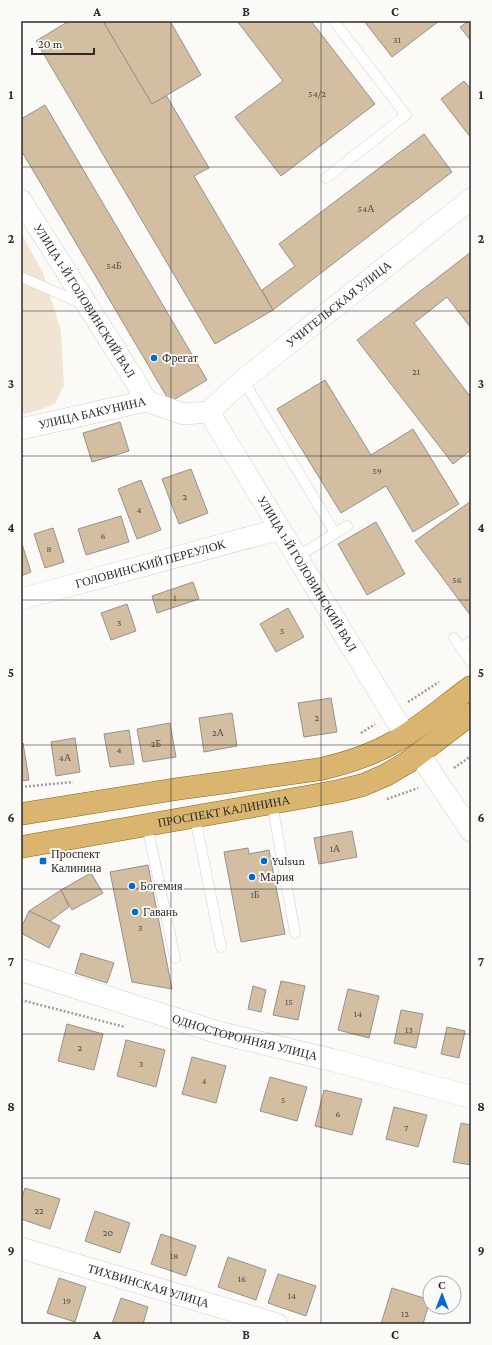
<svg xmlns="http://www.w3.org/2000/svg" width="492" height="1345" viewBox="0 0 492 1345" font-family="'Crimson Pro',serif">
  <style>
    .green { fill: #f2e4d2 }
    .building { fill: #d4bea1; stroke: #94928f }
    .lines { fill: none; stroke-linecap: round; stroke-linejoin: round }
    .service-casing { stroke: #d2d0cd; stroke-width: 11 }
    .minor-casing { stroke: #d2d0cd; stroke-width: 22 }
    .tertiary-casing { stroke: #d2d0cd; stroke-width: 23 }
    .primary-casing { stroke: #8c6418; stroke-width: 23 }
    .path { stroke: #9f9d9b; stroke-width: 2.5; stroke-dasharray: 2 2; stroke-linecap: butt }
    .service { stroke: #fff; stroke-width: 10 }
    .minor { stroke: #fff; stroke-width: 21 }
    .tertiary { stroke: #fff; stroke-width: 22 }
    .primary { stroke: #d9b56f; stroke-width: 22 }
    .grid { fill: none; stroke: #2a2a29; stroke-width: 1; stroke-opacity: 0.55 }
    .poi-dot { fill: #006bd3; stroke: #fcfaf7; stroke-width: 1.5 }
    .labels { text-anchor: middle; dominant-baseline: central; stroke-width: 3.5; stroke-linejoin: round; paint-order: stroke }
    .number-label { font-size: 10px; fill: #544f47 }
    .street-label { font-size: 12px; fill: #2a2a29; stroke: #fcfaf7 }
    .poi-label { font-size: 12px; fill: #2a2a29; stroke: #fcfaf7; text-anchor: start }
    .neatline { fill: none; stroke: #2a2a29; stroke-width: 1.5 }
    .grid-label { font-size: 13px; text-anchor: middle; font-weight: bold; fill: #2a2a29 }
  </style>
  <rect width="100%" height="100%" fill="#fcfaf7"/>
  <path class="green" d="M 21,233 L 43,273 L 61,331 L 64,385 L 55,404 L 39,410 L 21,415 Z"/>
  <g class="building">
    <path d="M 69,21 L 103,21 L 152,104 L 166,95 L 209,168 L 194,176 L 273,310 L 215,344 L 36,41 Z"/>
    <path d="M 103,21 L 170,21 L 201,75 L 152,104 Z"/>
    <path d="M 237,21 L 311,21 L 375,104 L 281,176 L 235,117 L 283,81 Z"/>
    <path d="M 364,21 L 439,21 L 392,57 Z"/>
    <path d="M 469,21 L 471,21 L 471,41 L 460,27 Z"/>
    <path d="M 464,81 L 471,89 L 471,138 L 441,99 Z"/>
    <path d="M 45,105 L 207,380 L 170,402 L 21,150 L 21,119 Z"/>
    <path d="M 424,134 L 452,172 L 273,310 L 262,290 L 295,266 L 279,244 Z"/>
    <path d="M 471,252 L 471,328 L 447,297 L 414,323 L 469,395 L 471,393 L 471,450 L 453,464 L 357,340 Z"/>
    <path d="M 325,380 L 371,455 L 413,429 L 459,504 L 413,532 L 386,486 L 341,513 L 277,409 Z"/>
    <path d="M 120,422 L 129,451 L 92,462 L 83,433 Z"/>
    <path d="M 191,469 L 208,513 L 179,524 L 162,479 Z"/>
    <path d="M 141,480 L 161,530 L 137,539 L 118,489 Z"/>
    <path d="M 471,501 L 471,616 L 415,541 Z"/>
    <path d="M 121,516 L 129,542 L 86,555 L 78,529 Z"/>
    <path d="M 376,522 L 405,574 L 367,595 L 338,544 Z"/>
    <path d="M 53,528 L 64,562 L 45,568 L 34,534 Z"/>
    <path d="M 21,541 L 31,572 L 21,576 Z"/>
    <path d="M 193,582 L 199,599 L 157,613 L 152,596 Z"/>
    <path d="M 127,604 L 136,631 L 111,640 L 101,613 Z"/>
    <path d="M 288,608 L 304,637 L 276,652 L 260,624 Z"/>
    <path d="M 331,698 L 337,732 L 304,737 L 298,703 Z"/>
    <path d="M 232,713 L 237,746 L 204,752 L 199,718 Z"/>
    <path d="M 170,723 L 176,757 L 143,762 L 137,729 Z"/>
    <path d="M 129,730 L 134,764 L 110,767 L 104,734 Z"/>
    <path d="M 75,738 L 80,772 L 56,776 L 51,742 Z"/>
    <path d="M 23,743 L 29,780 L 21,781 L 21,744 Z"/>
    <path d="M 352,831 L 357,857 L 319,864 L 314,838 Z"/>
    <path d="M 248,848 L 249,854 L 269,850 L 285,934 L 241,942 L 224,852 Z"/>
    <path d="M 148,865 L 172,989 L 132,982 L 110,872 Z"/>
    <path d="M 91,873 L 103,893 L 72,910 L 61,890 Z"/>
    <path d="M 61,890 L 69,907 L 50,921 L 29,911 Z"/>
    <path d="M 29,911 L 60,926 L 49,948 L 21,933 L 21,928 Z"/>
    <path d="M 81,953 L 114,963 L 107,983 L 75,973 Z"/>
    <path d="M 281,981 L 305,986 L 298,1020 L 273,1015 Z"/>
    <path d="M 253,986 L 266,990 L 261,1012 L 248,1009 Z"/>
    <path d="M 348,989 L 379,996 L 369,1038 L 338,1030 Z"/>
    <path d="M 401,1010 L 423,1014 L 416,1048 L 394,1043 Z"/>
    <path d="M 67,1024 L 103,1034 L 94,1070 L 58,1061 Z"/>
    <path d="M 447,1027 L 465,1031 L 459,1058 L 441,1054 Z"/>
    <path d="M 126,1040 L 165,1050 L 156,1087 L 117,1076 Z"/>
    <path d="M 192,1057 L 226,1066 L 216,1103 L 182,1094 Z"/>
    <path d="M 270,1077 L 307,1087 L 297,1121 L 260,1111 Z"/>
    <path d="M 324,1090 L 362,1099 L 352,1135 L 315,1126 Z"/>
    <path d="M 394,1107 L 427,1115 L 418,1147 L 386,1139 Z"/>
    <path d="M 461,1123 L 471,1125 L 471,1165 L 453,1162 Z"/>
    <path d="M 25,1188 L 60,1199 L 50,1229 L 21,1219 L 21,1200 Z"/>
    <path d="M 95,1211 L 130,1223 L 120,1253 L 85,1241 Z"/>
    <path d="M 161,1234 L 196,1246 L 186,1276 L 151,1264 Z"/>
    <path d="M 228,1257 L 266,1270 L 256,1300 L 218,1287 Z"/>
    <path d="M 278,1274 L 316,1286 L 306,1316 L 268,1303 Z"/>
    <path d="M 59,1278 L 86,1287 L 75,1322 L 47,1313 Z"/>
    <path d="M 392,1288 L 430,1300 L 423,1324 L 381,1324 Z"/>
    <path d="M 121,1298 L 148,1307 L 143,1324 L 112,1324 Z"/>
  </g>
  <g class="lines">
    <g class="service-casing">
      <g id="service">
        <path d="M 326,178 L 406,115 L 334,21"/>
        <path d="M 21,277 L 83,304"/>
        <path d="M 243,380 L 335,533"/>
        <path d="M 297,557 L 347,526"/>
        <path d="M 454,638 L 471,662"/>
        <path d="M 461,648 L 471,641"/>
        <path d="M 272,803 L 295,933"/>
        <path d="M 195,817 L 221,947"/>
        <path d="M 147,825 L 175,958"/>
      </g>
    </g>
    <g class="minor-casing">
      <g id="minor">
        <path id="s1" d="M 21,200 L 137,384 L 146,401"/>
        <path id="s2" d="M 209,412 L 405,735"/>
        <path id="s3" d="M 209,412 L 243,380 L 471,199"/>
        <path id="s4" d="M 21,429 L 146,401 L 184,414 L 209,412"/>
        <path id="s5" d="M 21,599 L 280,529"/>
        <path d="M 419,754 L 471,831"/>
        <path id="s6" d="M 21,1248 L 277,1324"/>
      </g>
    </g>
    <g class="tertiary-casing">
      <g id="tertiary">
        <path id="s7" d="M 21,970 L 220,1033 L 332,1060 L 471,1097"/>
      </g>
    </g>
    <g class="primary-casing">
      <g id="primary">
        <path d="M 21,814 L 177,789 L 321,769 C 347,763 372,755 396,741 C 421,727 447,704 471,687"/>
        <path id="s8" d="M 21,847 L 272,803 L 339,791 L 363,785 L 386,775 L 408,762 L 471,714"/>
      </g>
    </g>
    <g class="path">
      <path d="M 408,702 L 439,682"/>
      <path d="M 361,733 L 375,724"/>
      <path d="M 454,768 L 471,756"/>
      <path d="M 21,787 L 73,782"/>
      <path d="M 387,799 L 418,788"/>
      <path d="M 21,1000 L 125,1027"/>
    </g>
    <use href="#service" class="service"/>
    <use href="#minor" class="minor"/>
    <use href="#tertiary" class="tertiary"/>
    <use href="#primary" class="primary"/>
  </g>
  <path class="grid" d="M 171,21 L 171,1324M 321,21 L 321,1324M 21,167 L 471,167M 21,311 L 471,311M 21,456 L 471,456M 21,600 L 471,600M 21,745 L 471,745M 21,889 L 471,889M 21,1034 L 471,1034M 21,1178 L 471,1178"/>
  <g class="poi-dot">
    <circle cx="154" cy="358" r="4"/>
    <rect x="39" y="857" width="8" height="8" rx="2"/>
    <circle cx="264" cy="861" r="4"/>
    <circle cx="252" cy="877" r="4"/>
    <circle cx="132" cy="886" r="4"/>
    <circle cx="135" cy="912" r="4"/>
  </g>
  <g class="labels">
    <g class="number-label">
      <text x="397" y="39">31</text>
      <text x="317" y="93">54/2</text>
      <text x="366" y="208">54А</text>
      <text x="114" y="265">54Б</text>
      <text x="416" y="371">21</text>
      <text x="377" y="470">59</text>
      <text x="185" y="496">2</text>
      <text x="139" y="509">4</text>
      <text x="103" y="535">6</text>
      <text x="49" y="548">8</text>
      <text x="457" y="579">56</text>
      <text x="175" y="597">1</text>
      <text x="119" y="622">3</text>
      <text x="282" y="630">5</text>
      <text x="317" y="717">2</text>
      <text x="218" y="732">2А</text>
      <text x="156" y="743">2Б</text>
      <text x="119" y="749">4</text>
      <text x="65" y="757">4А</text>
      <text x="335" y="848">1А</text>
      <text x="255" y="894">1Б</text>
      <text x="140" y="927">3</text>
      <text x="289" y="1001">15</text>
      <text x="358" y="1013">14</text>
      <text x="409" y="1029">13</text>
      <text x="80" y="1047">2</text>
      <text x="141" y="1063">3</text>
      <text x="204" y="1080">4</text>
      <text x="283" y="1099">5</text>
      <text x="338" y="1113">6</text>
      <text x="406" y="1127">7</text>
      <text x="39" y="1210">22</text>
      <text x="108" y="1232">20</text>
      <text x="174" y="1255">18</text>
      <text x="242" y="1278">16</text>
      <text x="292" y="1295">14</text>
      <text x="67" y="1300">19</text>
      <text x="405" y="1313">12</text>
    </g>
    <g class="street-label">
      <text stroke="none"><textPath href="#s1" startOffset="119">УЛИЦА 1-Й ГОЛОВИНСКИЙ ВАЛ</textPath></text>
      <text stroke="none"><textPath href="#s3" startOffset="169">УЧИТЕЛЬСКАЯ УЛИЦА</textPath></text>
      <text stroke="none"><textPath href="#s4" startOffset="73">УЛИЦА БАКУНИНА</textPath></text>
      <text stroke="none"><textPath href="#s5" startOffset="134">ГОЛОВИНСКИЙ ПЕРЕУЛОК</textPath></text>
      <text stroke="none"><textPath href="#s2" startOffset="189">УЛИЦА 1-Й ГОЛОВИНСКИЙ ВАЛ</textPath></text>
      <text stroke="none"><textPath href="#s8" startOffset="206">ПРОСПЕКТ КАЛИНИНА</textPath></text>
      <text stroke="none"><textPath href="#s7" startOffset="234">ОДНОСТОРОННЯЯ УЛИЦА</textPath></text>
      <text stroke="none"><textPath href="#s6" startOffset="133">ТИХВИНСКАЯ УЛИЦА</textPath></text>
    </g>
    <g class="poi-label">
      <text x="162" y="358">Фрегат</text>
      <text x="51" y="854">Проспект<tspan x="51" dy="14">Калинина</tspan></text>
      <text x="272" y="861">Yulsun</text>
      <text x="260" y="877">Мария</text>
      <text x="140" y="886">Богемия</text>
      <text x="143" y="912">Гавань</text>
    </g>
  </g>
  <rect width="492" height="1345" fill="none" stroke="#fcfaf7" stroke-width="44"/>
  <g transform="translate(442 1295)"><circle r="19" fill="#fcfaf7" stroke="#a8a7a5"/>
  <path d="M0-3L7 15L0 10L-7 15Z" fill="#006bd3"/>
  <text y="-6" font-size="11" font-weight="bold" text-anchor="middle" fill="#2a2a29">С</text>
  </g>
  <path d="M32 48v6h62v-6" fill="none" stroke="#2a2a29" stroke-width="2"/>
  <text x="38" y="48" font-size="12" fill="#2a2a29" stroke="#fcfaf7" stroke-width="3" paint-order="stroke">20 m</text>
  <rect x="22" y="22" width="448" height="1301" class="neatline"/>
  <g class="grid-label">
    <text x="97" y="16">A</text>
    <text x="246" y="16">B</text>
    <text x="395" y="16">C</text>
    <text x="11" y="99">1</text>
    <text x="481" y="99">1</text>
    <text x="11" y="243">2</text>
    <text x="481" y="243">2</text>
    <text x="11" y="388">3</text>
    <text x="481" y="388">3</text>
    <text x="11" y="532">4</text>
    <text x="481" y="532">4</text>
    <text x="11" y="677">5</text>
    <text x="481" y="677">5</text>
    <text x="11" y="822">6</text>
    <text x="481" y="822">6</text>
    <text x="11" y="966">7</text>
    <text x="481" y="966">7</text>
    <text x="11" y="1111">8</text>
    <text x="481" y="1111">8</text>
    <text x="11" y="1255">9</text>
    <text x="481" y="1255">9</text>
    <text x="97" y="1339">A</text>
    <text x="246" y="1339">B</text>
    <text x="395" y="1339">C</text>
  </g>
</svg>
